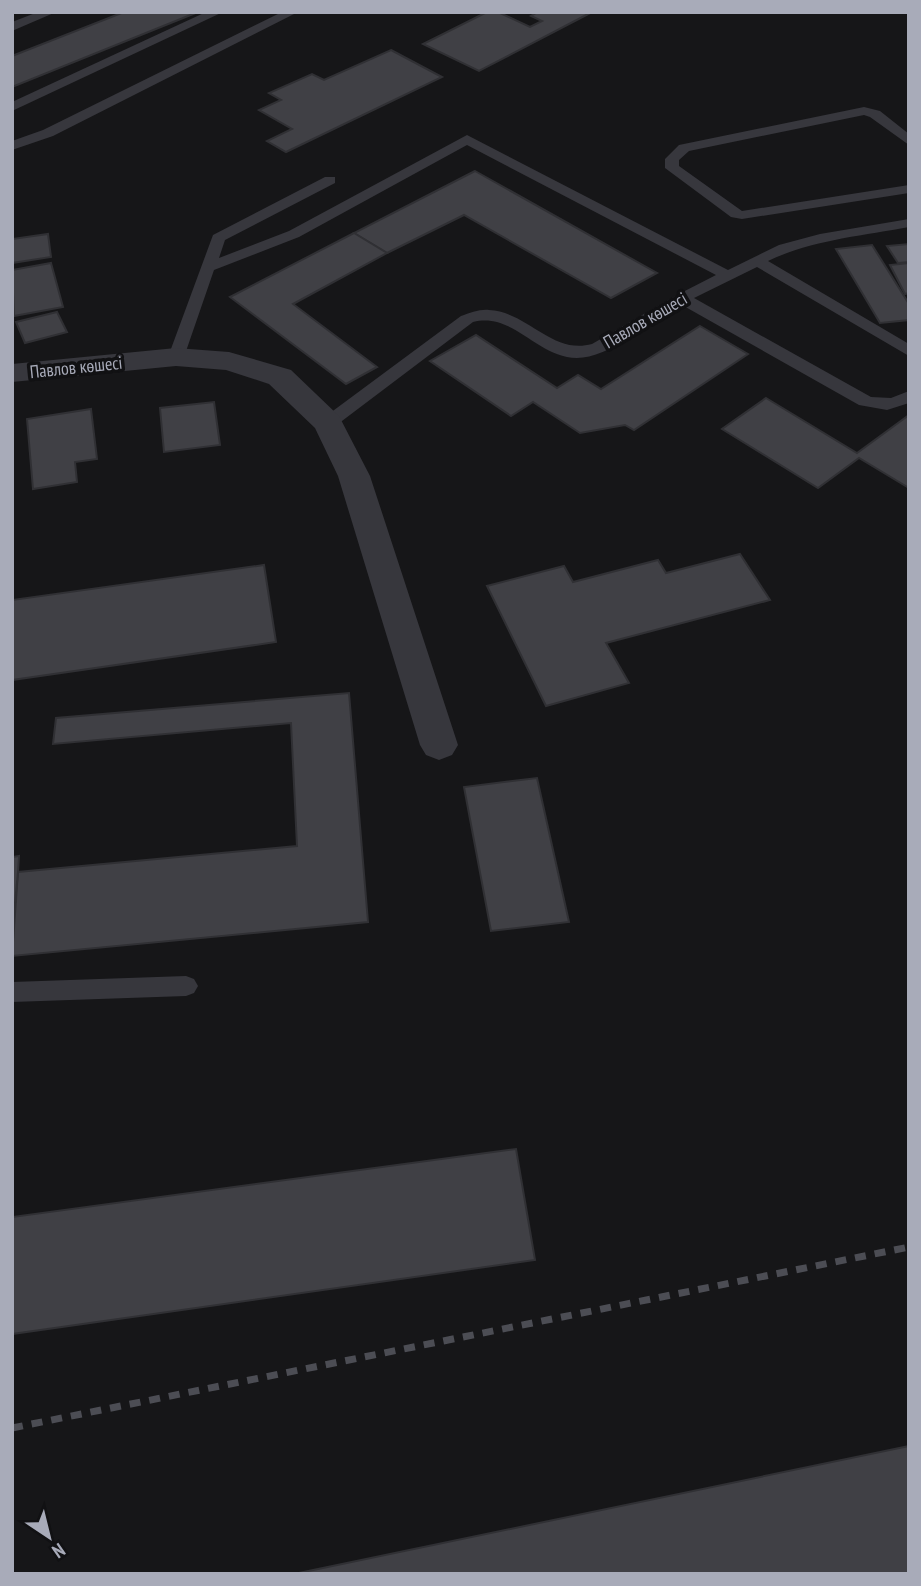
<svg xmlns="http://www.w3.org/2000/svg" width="921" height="1586" viewBox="0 0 921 1586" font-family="'PT Sans Narrow',sans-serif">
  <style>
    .building { fill: #404045; stroke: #303034; stroke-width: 2 }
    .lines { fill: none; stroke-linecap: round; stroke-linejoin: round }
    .service { fill: #37373d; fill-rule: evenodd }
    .minor { fill: #37373d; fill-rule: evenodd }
    .rail { stroke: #4c4d54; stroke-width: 7; stroke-dasharray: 11 9; stroke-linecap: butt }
    .labels { text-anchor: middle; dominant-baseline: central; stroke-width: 7; stroke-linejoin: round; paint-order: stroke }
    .far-street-label { font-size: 18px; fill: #a8abb9; stroke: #111113 }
  </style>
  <rect width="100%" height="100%" fill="#161618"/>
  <g class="building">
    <path d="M 124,12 L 198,12 L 12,87 L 12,56 Z"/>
    <path d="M 487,12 L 498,12 L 530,27 L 542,21 L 531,16 L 538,12 L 592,12 L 479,71 L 423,44 Z"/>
    <path d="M 391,50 L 442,77 L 286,152 L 267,141 L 292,129 L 259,110 L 281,100 L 269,93 L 312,74 L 324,80 Z"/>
    <path d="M 475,171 L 657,273 L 611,298 L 464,215 L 387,253 L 354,233 Z"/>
    <path d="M 354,233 L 387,253 L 293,304 L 377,367 L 346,384 L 230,297 Z"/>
    <path d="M 48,234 L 51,257 L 12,263 L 12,239 Z"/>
    <path d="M 909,244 L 909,262 L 898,263 L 887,246 Z"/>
    <path d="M 872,245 L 909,304 L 909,320 L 880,323 L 836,249 Z"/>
    <path d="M 51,263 L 63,307 L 14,316 L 12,270 Z"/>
    <path d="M 909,263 L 909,293 L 905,294 L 890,265 Z"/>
    <path d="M 57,312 L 67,332 L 25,343 L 16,322 Z"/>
    <path d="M 700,326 L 748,354 L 634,430 L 625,425 L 580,433 L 533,402 L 511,416 L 430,361 L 476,335 L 557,388 L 578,375 L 601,389 Z"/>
    <path d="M 766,398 L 857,453 L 909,415 L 909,488 L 859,458 L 818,488 L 722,429 Z"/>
    <path d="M 214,402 L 220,445 L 164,452 L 160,408 Z"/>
    <path d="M 91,409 L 97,459 L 75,462 L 77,482 L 33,489 L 27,419 Z"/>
    <path d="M 740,554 L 770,600 L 606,643 L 629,683 L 546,706 L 487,586 L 564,566 L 573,582 L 658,560 L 666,573 Z"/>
    <path d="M 264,565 L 276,642 L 12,680 L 12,600 Z"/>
    <path d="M 349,693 L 368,922 L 12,956 L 18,872 L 297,846 L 291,723 L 53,744 L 56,718 Z"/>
    <path d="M 537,778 L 569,922 L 491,931 L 464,787 Z"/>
    <path d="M 19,856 L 18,872 L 12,933 L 12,857 Z"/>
    <path d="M 516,1149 L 535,1260 L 12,1334 L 12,1217 Z"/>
    <path d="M 909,1446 L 909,1574 L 294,1574 Z"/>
  </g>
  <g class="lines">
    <g class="service">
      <path d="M 38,12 L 56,12 L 12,31 L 12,22 Z"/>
      <path d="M 206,12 L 223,12 L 12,111 L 12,102 Z"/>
      <path d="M 282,12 L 298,12 L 53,136 L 12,150 L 12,141 L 43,130 Z"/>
      <path d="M 864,107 L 880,111 L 909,134 L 909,145 L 870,117 L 864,115 L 689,151 L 679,160 L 679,166 L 742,211 L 909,185 L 909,193 L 742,219 L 731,217 L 665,168 L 665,159 L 679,145 Z"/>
      <path d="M 467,135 L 728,270 L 779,245 L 820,234 L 909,219 L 909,227 C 861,236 812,240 768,261 L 909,344 L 909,356 L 757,267 L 694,298 L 871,397 L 891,398 L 909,391 L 909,403 L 887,410 L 859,405 L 682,305 C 655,321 608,358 577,358 C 536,357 514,312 473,322 L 334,427 L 322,427 L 320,423 L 322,419 L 461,316 C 470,313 480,309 489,310 C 528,312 552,355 592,344 L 677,295 L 716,275 L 467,145 L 299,237 L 214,270 L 184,357 L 182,361 L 170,361 L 168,357 L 213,235 L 325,177 L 335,177 L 335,183 L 225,240 L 219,258 L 289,231 Z"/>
      <path d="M 186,976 L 194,979 L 198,986 L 194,993 L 186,996 L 12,1002 L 12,982 Z"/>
    </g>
    <path class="minor" d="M 176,348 L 229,352 L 291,370 L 339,416 L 370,476 L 458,745 L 452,755 L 439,760 L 426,755 L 420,745 L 338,476 L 315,428 L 269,384 L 226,370 L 176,366 L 12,382 L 12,364 Z"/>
    <path class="rail" d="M 12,1428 L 909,1247"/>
  </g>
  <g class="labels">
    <g class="far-street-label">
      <text transform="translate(645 320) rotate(-30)">Павлов көшесі</text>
      <text transform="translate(76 367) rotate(-6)">Павлов көшесі</text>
    </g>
  </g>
  <rect width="921" height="1586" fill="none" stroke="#a8abb9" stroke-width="28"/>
  <g transform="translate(49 1537) rotate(145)" stroke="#111113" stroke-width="5" paint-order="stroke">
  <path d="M0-5L12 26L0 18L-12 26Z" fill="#a8abb9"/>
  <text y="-10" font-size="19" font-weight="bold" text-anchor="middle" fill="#a8abb9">N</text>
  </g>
</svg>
